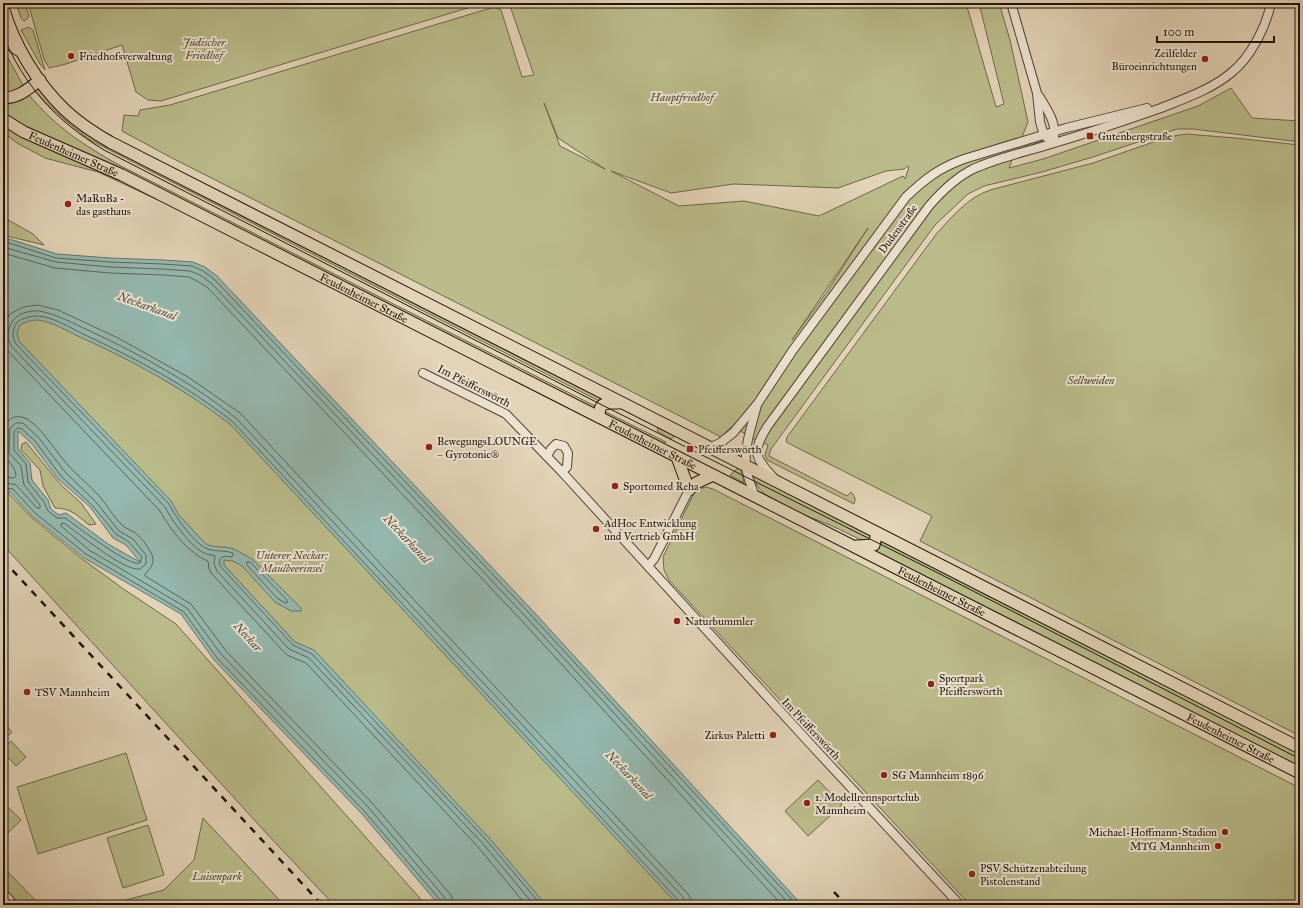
<svg xmlns="http://www.w3.org/2000/svg" width="1303" height="908" viewBox="0 0 1303 908" font-family="'IM FELL Great Primer',serif">
  <style>
    .green { fill: #babb8a; stroke: #6c684a; fill-rule: evenodd }
    .water { fill: #95b8af; stroke: #65766d; fill-rule: evenodd }
    .lines { fill: none; stroke-linecap: round; stroke-linejoin: round }
    .shore { stroke: #5a665c; stroke-width: 1 }
    .minor-casing { stroke: #4f4435; stroke-width: 10 }
    .major-casing { stroke: #1e140a; stroke-width: 13 }
    .minor { stroke: #ede2d0; stroke-width: 8 }
    .major { stroke: #e3d3b7; stroke-width: 11 }
    .tram { stroke: #1e140a; stroke-width: 1 }
    .rail { stroke: #1e140a; stroke-width: 2.5; stroke-dasharray: 7 7; stroke-linecap: butt }
    .poi-dot { fill: #8f2418; stroke: #ede2d0; stroke-width: 1.5 }
    .labels { text-anchor: middle; dominant-baseline: central; stroke-width: 4; stroke-linejoin: round; paint-order: stroke }
    .park-label { font-size: 11px; font-style: italic; fill: #4d4630; stroke: #ede2d0 }
    .poi-label { font-size: 11px; fill: #1e140a; stroke: #ede2d0; text-anchor: start }
    .street-label { font-size: 11px; fill: #1e140a; stroke: #ede2d0 }
    .water-label { font-size: 12px; font-style: italic; fill: #484d44; stroke: #ede2d0 }
  </style>
  <rect width="100%" height="100%" fill="#e3d3b7"/>
  <filter id="stains"><feTurbulence type="fractalNoise" baseFrequency=".005" numOctaves="4"/><feColorMatrix values="0 0 0 0 .2 0 0 0 0 .09 0 0 0 0 .02 0 0 0 .5 -.17"/></filter>
  <radialGradient id="worn" r=".72"><stop offset=".6" stop-color="#630" stop-opacity="0"/><stop offset="1" stop-color="#630" stop-opacity=".3"/></radialGradient>
  <g class="green">
    <path d="M 16,3 L 25,3 L 29,16 L 27,19 L 24,21 L 21,18 Z"/>
    <path d="M 28,3 L 484,3 L 161,101 L 148,100 L 136,92 L 122,45 L 66,64 L 49,68 L 44,59 Z"/>
    <path d="M 509,3 L 966,3 L 996,107 L 1004,104 L 979,3 L 999,3 L 1010,40 L 1028,122 L 1018,147 L 1042,140 L 1043,141 L 1016,150 L 1009,168 L 1043,159 L 1198,106 L 1231,88 L 1252,118 L 1300,121 L 1300,142 L 1193,129 L 1177,129 L 1093,157 L 1042,172 L 984,186 L 968,194 L 935,225 L 771,449 L 769,456 L 847,496 L 851,492 C 855,496 856,499 854,504 L 767,460 L 765,455 L 768,445 L 755,439 L 753,439 L 753,437 L 731,427 L 721,437 L 172,158 L 122,131 L 124,115 L 138,116 L 140,110 L 170,105 L 494,7 L 501,10 L 522,77 L 534,75 ZM 544,103 L 558,138 L 605,169 L 560,146 ZM 908,166 L 909,167 L 905,179 L 903,176 L 819,216 L 744,201 L 679,206 L 611,171 L 671,193 L 734,184 L 838,188 L 886,171 L 904,169 ZM 868,228 L 827,292 L 792,340 Z"/>
    <path d="M 28,27 L 33,30 L 45,70 L 40,64 L 21,30 Z"/>
    <path d="M 3,49 L 24,87 L 21,89 L 3,94 Z"/>
    <path d="M 40,88 L 97,140 L 112,149 L 602,398 L 599,401 L 90,140 C 69,124 53,111 35,91 Z"/>
    <path d="M 29,95 C 57,128 82,144 119,165 L 595,406 L 594,409 L 126,172 L 24,127 L 3,114 L 3,101 C 13,103 21,101 29,95 Z"/>
    <path d="M 3,126 L 17,134 L 70,157 L 159,198 L 158,200 L 98,172 L 45,158 L 17,143 L 3,132 Z"/>
    <path d="M 1186,134 L 1235,138 L 1300,145 L 1300,736 L 920,541 L 932,516 L 786,442 L 787,437 L 937,233 C 953,216 967,198 990,190 L 1093,163 L 1168,137 Z"/>
    <path d="M 3,217 L 33,234 L 44,245 L 3,235 Z"/>
    <path d="M 43,318 L 138,364 L 209,407 L 227,420 L 679,905 L 535,905 L 17,339 L 15,333 L 22,319 Z"/>
    <path d="M 602,410 L 666,442 L 663,444 L 602,413 Z"/>
    <path d="M 658,428 L 675,436 L 671,439 L 657,431 Z"/>
    <path d="M 26,442 L 60,484 L 81,503 L 96,524 L 89,525 C 78,516 71,508 55,508 L 43,486 L 40,470 L 21,450 L 22,444 Z"/>
    <path d="M 738,468 L 741,469 L 744,483 L 730,475 Z"/>
    <path d="M 752,475 L 871,535 L 872,539 L 867,543 C 855,537 843,531 830,525 C 804,514 761,504 752,475 Z"/>
    <path d="M 706,487 L 713,489 L 1300,788 L 1300,905 L 970,905 L 669,580 L 664,570 L 663,557 L 694,493 L 699,489 Z"/>
    <path d="M 3,493 L 9,494 L 32,518 L 81,558 L 122,588 L 176,624 L 426,905 L 334,905 L 268,835 L 3,545 Z"/>
    <path d="M 883,541 L 1300,753 L 1300,768 L 875,552 Z"/>
    <path d="M 853,550 L 1300,778 L 1300,780 L 852,552 Z"/>
    <path d="M 3,722 L 12,732 L 3,740 Z"/>
    <path d="M 11,741 L 26,757 L 16,766 L 3,752 L 3,749 Z"/>
    <path d="M 126,753 L 147,820 L 38,854 L 17,787 Z"/>
    <path d="M 818,780 L 842,805 L 808,836 L 785,811 Z"/>
    <path d="M 7,806 L 21,820 L 3,838 L 3,809 Z"/>
    <path d="M 203,818 L 284,905 L 107,905 L 164,890 L 194,860 Z"/>
    <path d="M 148,825 L 164,875 L 123,888 L 107,838 Z"/>
    <path d="M 3,867 L 40,905 L 3,905 Z"/>
  </g>
  <path class="water" d="M 3,237 L 57,254 L 110,258 L 164,260 L 193,262 L 205,267 L 217,276 L 533,611 L 802,905 L 678,905 L 231,425 C 185,389 133,361 80,337 C 67,331 53,322 38,320 C 31,320 25,322 20,325 L 17,333 L 19,341 L 172,502 L 178,514 L 203,541 L 208,545 L 218,547 L 226,547 L 234,549 L 252,559 L 301,608 L 301,611 L 291,611 L 275,602 L 242,566 L 233,561 L 224,560 L 224,565 L 295,642 L 314,650 L 490,839 L 546,905 L 439,905 L 362,814 L 214,660 L 181,614 L 84,558 L 32,516 L 10,492 L 3,492 ZM 18,431 L 32,444 L 58,479 L 90,507 L 113,538 L 126,545 L 140,562 L 108,544 L 66,513 L 59,515 L 51,509 L 48,500 L 32,480 L 30,463 L 18,449 Z"/>
  <g class="lines">
    <g class="shore">
      <path d="M 3,241 L 56,258 L 110,262 L 163,264 L 192,266 L 203,271 L 214,279 L 530,614 L 797,905"/>
      <path d="M 3,247 L 56,262 L 110,267 L 163,269 L 190,271 L 200,275 L 211,283 L 526,617 L 790,905"/>
      <path d="M 3,253 L 55,268 L 110,273 L 163,275 L 189,277 L 197,281 L 207,287 L 522,621 L 782,905"/>
      <path d="M 3,327 L 10,314 L 23,307 L 38,305 L 58,310 L 118,338 L 188,377 L 240,413 L 687,893 L 691,899 L 692,905"/>
      <path d="M 3,343 L 8,351 L 160,511 C 170,529 188,553 208,561 L 209,569 L 212,574 L 284,652 L 289,656 L 306,663 L 479,848 L 526,905"/>
      <path d="M 18,428 L 22,429 L 35,441 L 61,476 L 92,505 L 116,534 L 129,542 L 142,557 L 140,563 C 130,568 77,526 65,518 L 57,518 L 48,511 L 44,502 L 28,482 L 26,464 L 14,450 L 14,432 Z"/>
      <path d="M 3,439 C 3,426 9,412 25,418 C 36,422 54,448 62,458 C 73,473 88,483 100,497 C 108,506 114,518 123,526 C 126,528 130,530 134,532 C 140,536 148,546 151,553 C 156,561 151,569 145,574 L 145,576 L 191,604 L 226,651 L 373,804 L 450,894 L 453,900 L 453,905"/>
      <path d="M 3,452 C 7,463 15,464 16,476 L 14,478 L 3,477"/>
      <path d="M 3,483 L 12,484 L 16,485 L 37,508 L 40,508 L 40,505 L 24,485 L 21,466 L 9,453 L 10,428 L 16,423 L 23,423 L 39,438 L 65,472 L 96,502 L 119,531 L 133,539 L 146,555 L 146,564 L 140,569 C 125,572 78,533 64,523 L 61,524 L 61,526 L 89,550 L 187,608 L 221,654 L 369,808 L 445,898 L 447,905"/>
      <path d="M 3,488 L 13,489 L 35,513 L 86,554 L 184,612 L 217,658 L 365,812 L 441,901 L 442,905"/>
      <path d="M 247,562 L 250,562 L 287,600 L 287,603 L 285,603 L 277,598 L 247,565 Z"/>
      <path d="M 534,905 L 484,845 L 309,658 L 289,649 L 217,571 L 214,564 L 215,556 C 211,555 206,554 202,552 C 189,544 172,521 165,507 L 12,347 C 7,339 7,332 11,324 C 15,314 29,310 39,311 C 57,314 74,324 90,331 C 141,355 193,383 237,419 L 683,897 L 686,905"/>
      <path d="M 541,905 L 487,841 L 312,654 L 293,645 L 221,567 L 219,563 C 220,555 226,556 232,557 L 233,553 C 225,550 216,552 208,549 C 195,545 175,516 169,504 L 16,344 C 11,336 13,329 17,322 C 23,318 30,316 38,316 C 53,317 69,327 83,334 C 135,358 188,386 233,422 L 679,901 L 681,905"/>
    </g>
    <g class="minor-casing">
      <g id="minor">
        <path d="M 1011,3 L 1037,93 L 1040,122 L 1044,135 L 1047,138"/>
        <path d="M 1039,96 C 1046,108 1057,123 1054,137"/>
        <path d="M 423,373 L 506,414 L 562,472 L 814,748 L 960,905"/>
        <path d="M 709,448 L 720,443 L 733,433 L 758,403 L 793,350 L 906,197 C 925,179 939,168 964,159 L 1066,128 L 1147,108"/>
        <path d="M 547,456 L 551,449 L 556,444 L 564,446 L 568,453 L 567,467 L 562,472"/>
        <path d="M 774,478 C 754,457 752,452 767,427 L 929,206 C 942,191 955,178 973,169 C 997,158 1025,152 1051,144 C 1088,133 1124,121 1161,108 C 1186,98 1210,90 1231,73 C 1251,57 1266,27 1271,3"/>
        <path d="M 755,496 C 751,486 747,477 746,466 C 744,446 752,425 757,405"/>
        <path d="M 648,566 L 654,559 L 689,490"/>
        <path d="M 3,893 L 14,905"/>
      </g>
    </g>
    <g class="major-casing">
      <g id="major">
        <path d="M 3,7 C 14,45 37,83 65,110 C 79,123 94,133 110,142 L 1300,748"/>
        <path d="M 3,38 L 18,50"/>
        <path d="M 3,98 C 19,98 28,89 40,80"/>
        <path id="s1" d="M 3,119 L 24,132 L 122,175 L 1300,773"/>
        <path d="M 599,417 C 599,401 606,403 619,403"/>
        <path d="M 677,457 L 689,490 L 696,483 L 713,475"/>
        <path d="M 857,546 L 874,545 L 877,533"/>
      </g>
    </g>
    <use href="#minor" class="minor"/>
    <use href="#major" class="major"/>
    <path class="tram" d="M 3,36 C 26,88 55,120 104,150 L 602,405 L 938,573 L 1300,759"/>
    <g class="rail">
      <path d="M 3,560 L 322,905"/>
      <path d="M 834,892 L 846,905"/>
    </g>
  </g>
  <g class="poi-dot">
    <circle cx="71" cy="56" r="4"/>
    <circle cx="1205" cy="59" r="4"/>
    <rect x="1086" y="132" width="8" height="8" rx="2"/>
    <circle cx="68" cy="204" r="4"/>
    <circle cx="429" cy="447" r="4"/>
    <rect x="686" y="445" width="8" height="8" rx="2"/>
    <circle cx="615" cy="486" r="4"/>
    <circle cx="596" cy="529" r="4"/>
    <circle cx="677" cy="621" r="4"/>
    <circle cx="931" cy="684" r="4"/>
    <circle cx="27" cy="692" r="4"/>
    <circle cx="773" cy="735" r="4"/>
    <circle cx="884" cy="775" r="4"/>
    <circle cx="807" cy="803" r="4"/>
    <circle cx="1225" cy="832" r="4"/>
    <circle cx="1218" cy="846" r="4"/>
    <circle cx="972" cy="874" r="4"/>
  </g>
  <g class="labels">
    <g class="park-label">
      <text x="204" y="42">Jüdischer<tspan x="204" dy="13">Friedhof</tspan></text>
      <text x="682" y="97">Hauptfriedhof</text>
      <text x="1091" y="380">Sellweiden</text>
      <text x="292" y="555">Unterer Neckar:<tspan x="292" dy="13">Maulbeerinsel</tspan></text>
      <text x="217" y="876">Luisenpark</text>
    </g>
    <g class="poi-label">
      <text x="1197" y="53" text-anchor="end">Zeilfelder<tspan x="1197" dy="13">Büroeinrichtungen</tspan></text>
      <text x="79" y="56">Friedhofsverwaltung</text>
      <text x="1098" y="136">Gutenbergstraße</text>
      <text x="76" y="198">MaRuBa -<tspan x="76" dy="13">das gasthaus</tspan></text>
      <text x="437" y="441">BewegungsLOUNGE<tspan x="437" dy="13">– Gyrotonic®</tspan></text>
      <text x="698" y="449">Pfeifferswörth</text>
      <text x="623" y="486">Sportomed Reha</text>
      <text x="604" y="523">AdHoc Entwicklung<tspan x="604" dy="13">und Vertrieb GmbH</tspan></text>
      <text x="685" y="621">Naturbummler</text>
      <text x="939" y="678">Sportpark<tspan x="939" dy="13">Pfeifferswörth</tspan></text>
      <text x="35" y="692">TSV Mannheim</text>
      <text x="765" y="735" text-anchor="end">Zirkus Paletti</text>
      <text x="892" y="775">SG Mannheim 1896</text>
      <text x="815" y="797">1. Modellrennsportclub<tspan x="815" dy="13">Mannheim</tspan></text>
      <text x="1217" y="832" text-anchor="end">Michael-Hoffmann-Stadion</text>
      <text x="1210" y="846" text-anchor="end">MTG Mannheim</text>
      <text x="980" y="868">PSV Schützenabteilung<tspan x="980" dy="13">Pistolenstand</tspan></text>
    </g>
    <g class="street-label">
      <text stroke="none"><textPath href="#s1" startOffset="79">Feudenheimer Straße</textPath></text>
      <text transform="translate(898 229) rotate(-54)">Dudenstraße</text>
      <text stroke="none"><textPath href="#s1" startOffset="403">Feudenheimer Straße</textPath></text>
      <text transform="translate(474 386) rotate(27)">Im Pfeifferswörth</text>
      <text stroke="none"><textPath href="#s1" startOffset="727">Feudenheimer Straße</textPath></text>
      <text stroke="none"><textPath href="#s1" startOffset="1051">Feudenheimer Straße</textPath></text>
      <text transform="translate(811 729) rotate(47)">Im Pfeifferswörth</text>
      <text stroke="none"><textPath href="#s1" startOffset="1375">Feudenheimer Straße</textPath></text>
    </g>
    <g class="water-label">
      <text transform="translate(147 306) rotate(20)">Neckarkanal</text>
      <text transform="translate(407 539) rotate(47)">Neckarkanal</text>
      <text transform="translate(248 637) rotate(48)">Neckar</text>
      <text transform="translate(629 775) rotate(47)">Neckarkanal</text>
    </g>
  </g>
  <rect width="1303" height="908" fill="none" stroke="#e3d3b7" stroke-width="16"/>
  <rect x="4" y="4" width="1295" height="900" fill="none" stroke="#1e140a" stroke-width="2"/>
  <rect x="8" y="8" width="1287" height="892" fill="none" stroke="#1e140a"/>
  <path d="M1157 36v6h117v-6" fill="none" stroke="#1e140a" stroke-width="2"/>
  <text x="1163" y="36" font-size="12" fill="#1e140a" stroke="#ede2d0" stroke-width="3" paint-order="stroke">100 m</text>
  <rect width="100%" height="100%" filter="url(#stains)"/>
  <rect width="100%" height="100%" fill="url(#worn)"/>
</svg>
